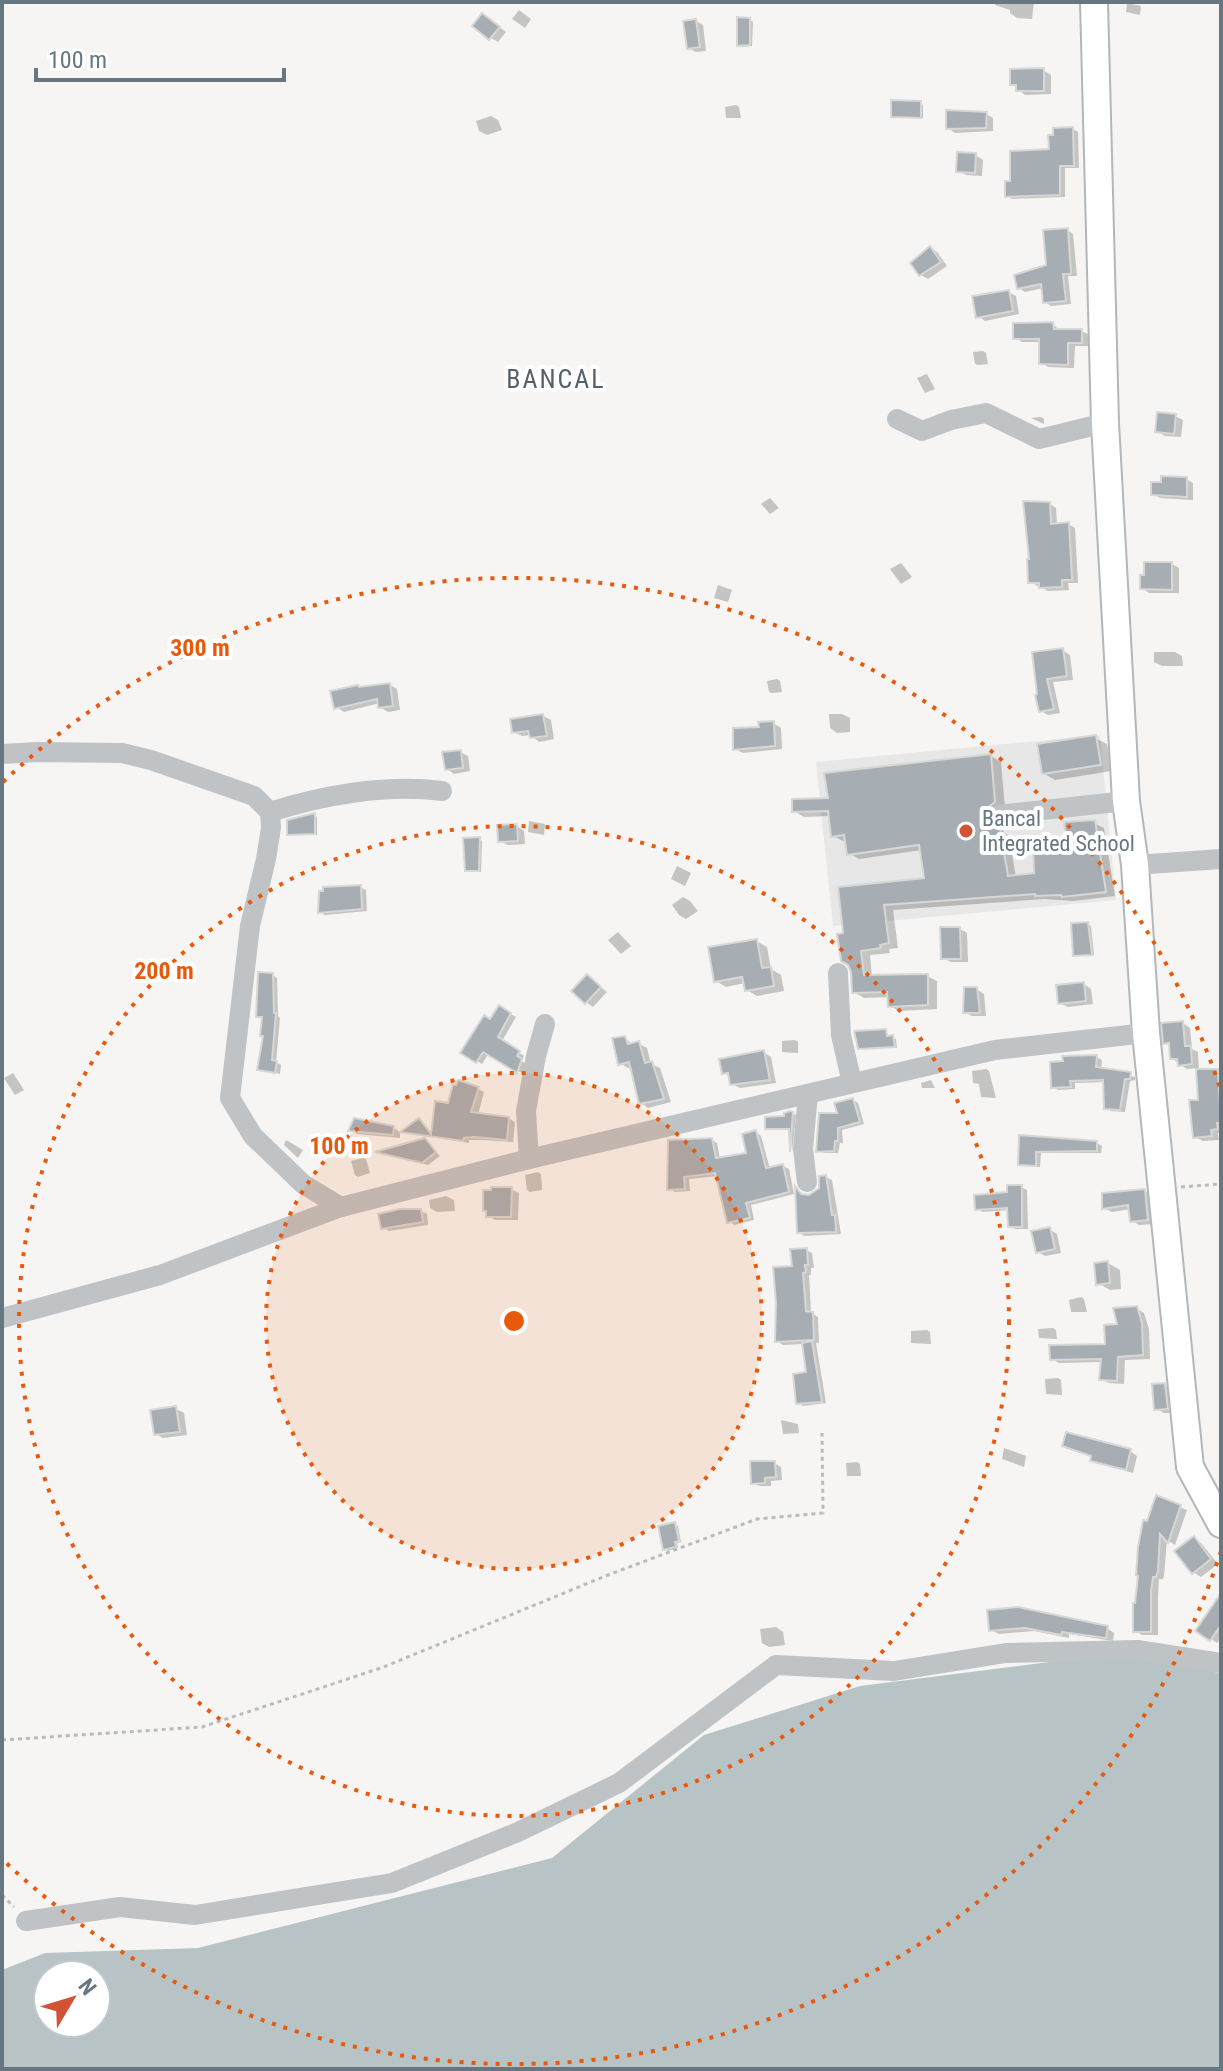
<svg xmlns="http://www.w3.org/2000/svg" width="1223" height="2071" viewBox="0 0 1223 2071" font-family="'Roboto Condensed',sans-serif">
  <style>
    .built { fill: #e6e7e6 }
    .water { fill: #b8c3c6; fill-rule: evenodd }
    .shadow { fill: #0003 }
    .building { fill: #a7aeb3; stroke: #d7d7d5; stroke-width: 2 }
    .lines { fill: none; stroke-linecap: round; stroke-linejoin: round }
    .major-casing { stroke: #b3b7ba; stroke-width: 30 }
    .path { stroke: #b9bcbe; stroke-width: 3; stroke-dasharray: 4 4; stroke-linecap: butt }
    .minor { stroke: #bfc3c6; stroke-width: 20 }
    .major { stroke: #fff; stroke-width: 26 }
    .ring { fill: none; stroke: #e8590c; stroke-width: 4; stroke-dasharray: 4 8 }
    .poi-dot { fill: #d25236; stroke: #fff; stroke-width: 3 }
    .labels { text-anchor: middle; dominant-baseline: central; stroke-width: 8; stroke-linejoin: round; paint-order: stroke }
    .poi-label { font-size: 22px; fill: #677781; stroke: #fff; text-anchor: start }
    .quarter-label { font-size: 26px; letter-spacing: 2px; fill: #556067; stroke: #fff }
    .centre { fill: #e8590c; stroke: #fff; stroke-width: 4 }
    .ring-label { font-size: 24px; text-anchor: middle; font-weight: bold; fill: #e8590c; stroke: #fff; stroke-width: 8; stroke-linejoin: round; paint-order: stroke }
  </style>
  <rect width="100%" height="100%" fill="#f6f5f3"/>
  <path class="built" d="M 1100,735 L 1116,900 L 833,926 L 816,762 Z"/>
  <path class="water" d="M 1082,1658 L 1177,1661 L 1221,1674 L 1221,2069 L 2,2069 L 2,1970 L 45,1953 L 198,1948 L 552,1858 L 704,1735 L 860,1686 ZM 48,1975 L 96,1975 L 96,2023 L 48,2023 Z"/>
  <g class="shadow">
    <path d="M 996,2 L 1034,2 L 1032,19 L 1017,18 L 1010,13 L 1010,10 L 995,5 Z"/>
    <path d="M 1127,3 L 1141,6 L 1140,15 L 1126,12 Z"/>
    <path d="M 519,10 L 531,19 L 525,28 L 512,19 Z"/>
    <path d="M 490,20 L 506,32 L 498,42 L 491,38 Z"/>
    <path d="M 750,20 L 753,22 L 752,46 L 741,47 L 739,45 Z"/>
    <path d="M 696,21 L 703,25 L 706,51 L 696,52 L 688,48 Z"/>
    <path d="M 1043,70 L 1051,75 L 1051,94 L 1025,95 L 1012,84 Z"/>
    <path d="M 920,103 L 923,105 L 923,118 L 896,117 Z"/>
    <path d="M 736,105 L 739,107 L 741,118 L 726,118 L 725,107 Z"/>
    <path d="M 986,114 L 993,118 L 993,131 L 955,133 L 948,128 Z"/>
    <path d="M 491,116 L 498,120 L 502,130 L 487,135 L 479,131 L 476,121 Z"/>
    <path d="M 1073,129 L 1078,132 L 1079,168 L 1065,168 L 1065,197 L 1012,199 L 1007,196 L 1012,183 Z"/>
    <path d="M 975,155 L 983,160 L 982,176 L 966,175 L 958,171 Z"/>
    <path d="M 1067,230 L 1073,234 L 1077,276 L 1068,276 L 1071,304 L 1051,306 L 1045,302 L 1043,288 L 1025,292 L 1019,288 L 1048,267 Z"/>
    <path d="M 930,248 L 937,252 L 947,266 L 928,279 L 921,275 L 913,263 Z"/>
    <path d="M 1008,292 L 1016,296 L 1019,314 L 985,321 L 978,316 Z"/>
    <path d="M 1053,324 L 1060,331 L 1082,331 L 1089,335 L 1088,346 L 1075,346 L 1074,368 L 1048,367 L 1041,363 L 1041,342 L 1022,342 L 1015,338 Z"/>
    <path d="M 983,351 L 986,353 L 988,364 L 978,365 L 975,364 L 973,352 Z"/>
    <path d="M 927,374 L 935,389 L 925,393 L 917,378 Z"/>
    <path d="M 1175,416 L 1183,420 L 1181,437 L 1165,436 L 1157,431 Z"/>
    <path d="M 1041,417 L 1044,419 L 1044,424 L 1031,418 Z"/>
    <path d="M 1186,479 L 1193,483 L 1193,500 L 1160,498 L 1153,494 Z"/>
    <path d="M 770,498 L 779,508 L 770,514 L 761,504 Z"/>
    <path d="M 1050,504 L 1056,508 L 1057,525 L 1068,524 L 1075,528 L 1078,583 L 1068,583 L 1069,590 L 1048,591 L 1030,582 Z"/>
    <path d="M 901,563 L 912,577 L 901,584 L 890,569 Z"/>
    <path d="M 1172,564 L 1179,568 L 1179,593 L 1149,593 L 1142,588 Z"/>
    <path d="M 718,585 L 732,590 L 728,602 L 714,598 Z"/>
    <path d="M 1062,650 L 1070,655 L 1073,680 L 1053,682 L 1060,713 L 1048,715 L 1041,711 L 1034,654 Z"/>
    <path d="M 1154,652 L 1175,652 L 1182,656 L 1183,666 L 1162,666 L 1154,662 Z"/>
    <path d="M 777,679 L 780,681 L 782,692 L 772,693 L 769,692 L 767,681 Z"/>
    <path d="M 390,685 L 397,689 L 400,710 L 388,712 L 380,707 L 380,703 L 344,712 L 336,707 L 362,689 Z"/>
    <path d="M 829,714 L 842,714 L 850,718 L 850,732 L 837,733 L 830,728 Z"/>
    <path d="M 543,716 L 551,720 L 554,739 L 539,742 L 531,735 L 522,736 L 514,732 Z"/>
    <path d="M 773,723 L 781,728 L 782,749 L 743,753 L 735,749 L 761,729 Z"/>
    <path d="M 1095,738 L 1107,744 L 1112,771 L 1055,780 L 1043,773 Z"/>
    <path d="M 460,752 L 468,756 L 470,771 L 454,774 L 447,769 Z"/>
    <path d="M 991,756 L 1001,762 L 1005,808 L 996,815 L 995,824 L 1009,836 L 1016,877 L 1036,875 L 1069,849 L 1094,823 L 1104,828 L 1115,896 L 1073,901 L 1044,899 L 893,910 L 898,948 L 889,949 L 890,953 L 870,955 L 872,977 L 927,976 L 937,981 L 937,1009 L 899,1011 L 890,1006 L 889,997 L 864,998 L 854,992 L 840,889 L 926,880 L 922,850 L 859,859 L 849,853 L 847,841 L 843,841 L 833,836 L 830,816 L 804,817 L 794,811 Z"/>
    <path d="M 314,815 L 317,817 L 317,835 L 289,834 Z"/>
    <path d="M 529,821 L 545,824 L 544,835 L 528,832 Z"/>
    <path d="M 517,826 L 524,831 L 525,844 L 508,845 L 500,841 Z"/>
    <path d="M 479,839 L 482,841 L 481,872 L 470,872 L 467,870 Z"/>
    <path d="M 677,866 L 691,873 L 685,886 L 671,879 Z"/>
    <path d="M 360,887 L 366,890 L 367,911 L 325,915 L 320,912 Z"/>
    <path d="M 683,897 L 690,901 L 698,911 L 686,919 L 679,915 L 672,905 Z"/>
    <path d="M 1088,924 L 1091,926 L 1094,955 L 1078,956 L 1075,955 Z"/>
    <path d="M 960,929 L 967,933 L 968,962 L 951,962 L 943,958 Z"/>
    <path d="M 618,932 L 631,946 L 621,954 L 608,940 Z"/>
    <path d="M 756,941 L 767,947 L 771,969 L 781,975 L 784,991 L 757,996 L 747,990 L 745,983 L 726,987 L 716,981 Z"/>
    <path d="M 272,975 L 277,978 L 278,1016 L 280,1018 L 276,1062 L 281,1065 L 280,1074 L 259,1069 L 265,1036 L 264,1019 L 258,1016 Z"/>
    <path d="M 588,977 L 607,992 L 593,1007 L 586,1002 Z"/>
    <path d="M 1084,984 L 1091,989 L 1093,1004 L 1068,1007 L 1060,1003 Z"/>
    <path d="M 976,989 L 984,994 L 986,1016 L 972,1016 L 965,1012 Z"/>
    <path d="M 500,1008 L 516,1017 L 502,1041 L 524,1056 L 521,1061 L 527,1064 L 523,1074 L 489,1053 L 482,1064 L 463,1052 Z"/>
    <path d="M 1183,1023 L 1190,1028 L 1192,1049 L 1198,1052 L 1199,1071 L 1221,1073 L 1221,1133 L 1218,1133 L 1219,1140 L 1203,1141 L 1195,1137 L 1200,1101 L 1198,1068 L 1187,1069 L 1179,1064 L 1172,1058 L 1171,1046 L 1165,1043 Z"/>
    <path d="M 886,1031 L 889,1038 L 896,1039 L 897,1048 L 859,1048 Z"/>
    <path d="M 625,1038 L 633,1045 L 639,1044 L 647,1048 L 651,1064 L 660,1068 L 671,1102 L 648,1108 L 641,1103 L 632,1067 L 628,1068 L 620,1063 Z"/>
    <path d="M 795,1040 L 798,1042 L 798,1053 L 782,1052 L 782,1041 Z"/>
    <path d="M 763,1052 L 771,1057 L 776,1083 L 740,1088 L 732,1084 L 731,1076 L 724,1073 Z"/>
    <path d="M 1096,1057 L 1102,1060 L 1101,1070 L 1135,1077 L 1135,1080 L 1130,1081 L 1125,1112 L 1111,1111 L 1106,1108 L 1105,1082 L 1075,1083 L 1075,1089 L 1058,1090 L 1053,1087 Z"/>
    <path d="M 986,1069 L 989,1071 L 996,1098 L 981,1097 L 979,1084 L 973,1083 L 972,1071 Z"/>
    <path d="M 13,1073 L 24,1090 L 15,1095 L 4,1078 Z"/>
    <path d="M 931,1080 L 935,1088 L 922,1088 L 921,1083 Z"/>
    <path d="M 478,1089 L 484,1092 L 478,1115 L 508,1118 L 515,1122 L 513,1142 L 482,1140 L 469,1140 L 469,1143 L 404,1132 L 419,1120 L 433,1134 L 449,1105 Z"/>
    <path d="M 853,1100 L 858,1103 L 864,1124 L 842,1130 L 843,1143 L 840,1143 L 838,1153 L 824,1153 L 818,1150 L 840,1115 Z"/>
    <path d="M 793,1114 L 796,1115 L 792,1152 L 791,1130 L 767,1128 L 785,1117 L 786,1115 Z"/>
    <path d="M 394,1128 L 400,1132 L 400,1138 L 357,1134 L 351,1130 Z"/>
    <path d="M 756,1132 L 761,1136 L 770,1169 L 783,1166 L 789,1169 L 794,1194 L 751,1205 L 754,1220 L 734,1225 L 729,1221 L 718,1176 L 689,1179 L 690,1191 L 675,1192 L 669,1189 L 712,1140 L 717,1143 L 720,1159 L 749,1154 Z"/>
    <path d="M 1021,1138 L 1097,1143 L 1102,1146 L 1101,1153 L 1041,1153 L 1040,1167 L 1024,1166 L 1020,1164 Z"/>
    <path d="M 286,1140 L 303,1150 L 298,1158 L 284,1145 Z"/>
    <path d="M 424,1140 L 440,1156 L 428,1165 L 380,1153 Z"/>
    <path d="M 363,1158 L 366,1159 L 370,1173 L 358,1177 L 355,1175 L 351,1161 Z"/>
    <path d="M 538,1172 L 541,1174 L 542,1190 L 530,1192 L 527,1190 L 525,1175 Z"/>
    <path d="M 826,1177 L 832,1180 L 841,1234 L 804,1236 L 799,1232 L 797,1190 L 805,1196 L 815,1195 Z"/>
    <path d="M 1021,1187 L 1027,1190 L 1028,1229 L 1015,1229 L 1010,1226 L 1009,1210 L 983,1212 L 977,1209 Z"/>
    <path d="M 511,1189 L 519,1193 L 518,1220 L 495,1220 L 488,1216 L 493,1192 Z"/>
    <path d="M 1145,1191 L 1152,1195 L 1154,1224 L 1139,1225 L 1131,1220 L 1131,1209 L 1112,1212 L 1104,1208 Z"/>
    <path d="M 446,1196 L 454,1200 L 455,1211 L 437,1212 L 430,1208 L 429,1200 Z"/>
    <path d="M 421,1211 L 427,1214 L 428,1225 L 389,1231 L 383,1227 Z"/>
    <path d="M 1049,1229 L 1057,1234 L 1061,1253 L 1045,1256 L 1038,1252 Z"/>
    <path d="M 806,1250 L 812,1253 L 814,1268 L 811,1268 L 811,1275 L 809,1275 L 811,1313 L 818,1317 L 819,1343 L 816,1343 L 826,1403 L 803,1406 L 798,1403 L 808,1374 L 804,1344 L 783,1345 L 777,1341 L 794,1268 Z"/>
    <path d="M 1108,1263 L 1120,1270 L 1121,1289 L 1110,1290 L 1098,1283 Z"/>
    <path d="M 1081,1297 L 1084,1299 L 1087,1312 L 1071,1312 L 1069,1300 Z"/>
    <path d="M 1136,1308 L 1144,1313 L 1149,1329 L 1150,1359 L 1125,1360 L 1124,1384 L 1109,1383 L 1101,1379 L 1102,1362 L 1059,1363 L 1052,1359 L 1107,1346 L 1119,1326 Z"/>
    <path d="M 1053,1328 L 1056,1330 L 1057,1339 L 1039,1338 L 1038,1329 Z"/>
    <path d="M 927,1330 L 930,1332 L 931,1344 L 911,1343 L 911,1331 Z"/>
    <path d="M 1058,1378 L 1061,1380 L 1062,1395 L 1046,1394 L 1045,1379 Z"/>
    <path d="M 1165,1385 L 1172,1389 L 1175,1413 L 1164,1413 L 1156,1408 Z"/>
    <path d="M 176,1409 L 184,1413 L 187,1435 L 163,1438 L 156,1434 Z"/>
    <path d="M 781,1420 L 798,1424 L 799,1433 L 783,1434 Z"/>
    <path d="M 1064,1445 L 1130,1451 L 1137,1456 L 1133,1473 L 1100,1464 L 1092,1460 L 1093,1456 Z"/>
    <path d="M 1004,1448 L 1026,1456 L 1024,1467 L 1002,1459 Z"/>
    <path d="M 857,1462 L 860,1464 L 861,1476 L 847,1476 L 846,1463 Z"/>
    <path d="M 774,1463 L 781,1467 L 782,1480 L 771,1481 L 771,1486 L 760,1486 L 753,1483 Z"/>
    <path d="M 1157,1498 L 1187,1510 L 1175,1545 L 1167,1540 L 1164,1576 L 1163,1579 L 1159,1579 L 1158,1596 L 1158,1635 L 1142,1635 L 1135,1631 Z"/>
    <path d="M 675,1525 L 678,1526 L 681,1542 L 677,1543 L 678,1548 L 668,1551 L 665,1549 Z"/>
    <path d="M 1194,1538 L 1201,1543 L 1218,1564 L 1201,1577 L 1193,1572 Z"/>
    <path d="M 1221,1597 L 1221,1638 L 1217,1643 L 1211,1639 Z"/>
    <path d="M 989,1612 L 1107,1628 L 1114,1633 L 1113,1641 L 1069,1634 L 1069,1638 L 1034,1631 L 999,1634 L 991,1630 Z"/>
    <path d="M 776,1627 L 783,1632 L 785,1645 L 769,1647 L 762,1643 L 760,1629 Z"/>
  </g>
  <g class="building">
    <path d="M 482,13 L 500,27 L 489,40 L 472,26 Z"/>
    <path d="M 737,17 L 750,18 L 750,45 L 737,46 Z"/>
    <path d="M 696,19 L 700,47 L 687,49 L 683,21 Z"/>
    <path d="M 1044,68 L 1044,91 L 1016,91 L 1016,85 L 1010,85 L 1010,69 Z"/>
    <path d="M 891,100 L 921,101 L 921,118 L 891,117 Z"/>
    <path d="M 946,110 L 987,112 L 986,128 L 946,129 Z"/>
    <path d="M 1073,127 L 1074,166 L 1060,166 L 1060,195 L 1005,197 L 1005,181 L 1010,181 L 1010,151 L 1049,149 L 1048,135 L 1053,135 L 1053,128 Z"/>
    <path d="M 957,152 L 976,153 L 975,173 L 956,172 Z"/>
    <path d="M 1068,228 L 1071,274 L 1063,274 L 1066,301 L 1043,303 L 1041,284 L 1017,289 L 1014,275 L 1046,265 L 1043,230 Z"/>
    <path d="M 930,246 L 941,262 L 919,276 L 910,263 Z"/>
    <path d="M 1009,290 L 1013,311 L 976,318 L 972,296 Z"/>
    <path d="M 1053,322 L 1054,329 L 1082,329 L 1082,343 L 1068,343 L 1068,365 L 1039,364 L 1039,339 L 1013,339 L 1013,323 Z"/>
    <path d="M 1157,412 L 1176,414 L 1174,434 L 1155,432 Z"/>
    <path d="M 1161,476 L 1187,477 L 1187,497 L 1151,495 L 1151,482 L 1161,482 Z"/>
    <path d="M 1023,501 L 1050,502 L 1051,524 L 1069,522 L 1072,580 L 1062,580 L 1062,587 L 1039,588 L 1039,583 L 1028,583 L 1027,559 L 1029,559 Z"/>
    <path d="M 1144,562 L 1172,562 L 1172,590 L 1140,589 L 1140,575 L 1144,575 Z"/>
    <path d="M 1063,648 L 1067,676 L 1047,679 L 1054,709 L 1039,712 L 1035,695 L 1037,694 L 1032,652 Z"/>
    <path d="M 390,683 L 393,706 L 378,708 L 377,699 L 334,709 L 330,691 L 358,685 L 359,687 Z"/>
    <path d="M 543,714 L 547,736 L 530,738 L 528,731 L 512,733 L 510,719 Z"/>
    <path d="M 774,721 L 775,746 L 733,750 L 733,728 L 759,727 L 758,722 Z"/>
    <path d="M 1096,735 L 1101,765 L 1042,774 L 1037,744 Z"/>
    <path d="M 461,750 L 463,768 L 445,770 L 442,752 Z"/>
    <path d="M 991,754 L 995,802 L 986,809 L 985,817 L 992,826 L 1000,828 L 1008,876 L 1034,873 L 1033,848 L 1067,847 L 1064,822 L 1095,820 L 1106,892 L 1062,897 L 1061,895 L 1035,896 L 1035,894 L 884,905 L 889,943 L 880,945 L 881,948 L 861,951 L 864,975 L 928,974 L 928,1005 L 888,1007 L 887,992 L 852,993 L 851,972 L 848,965 L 841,961 L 837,934 L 843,933 L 838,887 L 924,878 L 919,845 L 847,855 L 844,835 L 831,837 L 828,811 L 792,812 L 792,799 L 828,798 L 824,773 Z"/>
    <path d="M 315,813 L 315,834 L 287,835 L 287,820 Z"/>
    <path d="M 517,824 L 518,841 L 498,842 L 497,825 Z"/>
    <path d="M 480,837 L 479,871 L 465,871 L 463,838 Z"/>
    <path d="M 361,885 L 362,909 L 318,913 L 319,891 L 323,891 L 323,887 Z"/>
    <path d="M 1088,922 L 1092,955 L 1073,956 L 1071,923 Z"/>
    <path d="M 940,927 L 960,927 L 961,959 L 941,959 Z"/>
    <path d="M 757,939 L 762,968 L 771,967 L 774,986 L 745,991 L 742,977 L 714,982 L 708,947 Z"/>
    <path d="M 258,972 L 273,973 L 274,1013 L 276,1013 L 272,1060 L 277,1061 L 275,1073 L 257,1070 L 263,1036 L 260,1036 L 262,1017 L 256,1017 Z"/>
    <path d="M 587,974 L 601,987 L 585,1004 L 571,991 Z"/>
    <path d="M 1084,982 L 1086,1001 L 1058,1004 L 1056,985 Z"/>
    <path d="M 964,987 L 977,987 L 980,1013 L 963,1013 Z"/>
    <path d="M 499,1005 L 511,1013 L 498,1037 L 520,1051 L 517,1056 L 522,1059 L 517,1073 L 483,1052 L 476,1063 L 460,1053 L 484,1015 L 490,1019 Z"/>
    <path d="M 1183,1021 L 1185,1046 L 1191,1046 L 1192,1064 L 1178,1066 L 1177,1059 L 1170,1059 L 1169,1043 L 1163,1044 L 1161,1023 Z"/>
    <path d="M 886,1029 L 887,1036 L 893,1035 L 895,1047 L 858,1049 L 854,1031 Z"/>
    <path d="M 625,1036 L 628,1044 L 639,1041 L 645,1063 L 652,1061 L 664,1099 L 639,1104 L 629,1062 L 618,1065 L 612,1038 Z"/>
    <path d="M 764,1050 L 770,1080 L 730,1085 L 728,1073 L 722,1074 L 719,1059 Z"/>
    <path d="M 1097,1055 L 1096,1067 L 1131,1072 L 1130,1079 L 1125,1079 L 1120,1110 L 1104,1109 L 1103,1080 L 1070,1081 L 1071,1087 L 1051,1088 L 1050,1062 L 1063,1061 L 1062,1056 Z"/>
    <path d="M 1196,1069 L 1218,1069 L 1221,1123 L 1217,1123 L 1218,1129 L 1211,1130 L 1212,1136 L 1193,1138 L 1189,1100 L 1198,1100 Z"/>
    <path d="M 458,1080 L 479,1087 L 471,1112 L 509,1117 L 507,1140 L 474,1137 L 464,1138 L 463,1141 L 400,1132 L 419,1118 L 431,1134 L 435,1101 L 448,1103 L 453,1084 L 456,1085 Z"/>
    <path d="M 853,1098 L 860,1122 L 838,1128 L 838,1141 L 835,1141 L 834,1151 L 816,1152 L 819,1113 L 837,1113 L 834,1103 Z"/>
    <path d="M 790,1111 L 793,1112 L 790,1152 L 789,1129 L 765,1129 L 765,1117 L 784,1116 L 784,1113 Z"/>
    <path d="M 354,1118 L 394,1126 L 393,1135 L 348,1131 Z"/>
    <path d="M 756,1130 L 766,1168 L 783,1164 L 789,1192 L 746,1203 L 750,1218 L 727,1223 L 715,1173 L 684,1177 L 685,1189 L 667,1190 L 668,1140 L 712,1138 L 716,1158 L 746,1153 L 742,1134 Z"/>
    <path d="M 1019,1135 L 1097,1141 L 1097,1151 L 1036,1152 L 1036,1166 L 1018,1165 Z"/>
    <path d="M 425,1138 L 436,1152 L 422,1163 L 375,1152 Z"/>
    <path d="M 826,1175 L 832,1215 L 835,1215 L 836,1232 L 797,1233 L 795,1186 L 801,1194 L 809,1195 L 819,1188 L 819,1176 Z"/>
    <path d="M 1007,1185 L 1022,1185 L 1022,1227 L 1008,1227 L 1007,1208 L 975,1210 L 974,1195 L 1007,1192 Z"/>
    <path d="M 491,1187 L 512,1187 L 511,1217 L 486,1217 L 486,1211 L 483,1211 L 483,1190 L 491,1190 Z"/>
    <path d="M 1145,1189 L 1148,1220 L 1130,1222 L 1128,1205 L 1102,1209 L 1102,1193 Z"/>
    <path d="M 400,1209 L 421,1209 L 423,1222 L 381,1229 L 378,1214 Z"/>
    <path d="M 1050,1227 L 1055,1249 L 1036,1253 L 1031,1231 Z"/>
    <path d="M 807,1248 L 808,1265 L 805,1265 L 806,1272 L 803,1273 L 806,1311 L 813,1312 L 814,1340 L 775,1342 L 776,1302 L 773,1267 L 792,1266 L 790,1249 Z"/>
    <path d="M 1108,1261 L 1110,1283 L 1096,1285 L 1094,1263 Z"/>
    <path d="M 1137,1306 L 1142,1323 L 1143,1355 L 1118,1357 L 1117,1381 L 1099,1380 L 1101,1359 L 1050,1360 L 1049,1345 L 1105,1344 L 1104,1325 L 1117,1324 L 1113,1308 Z"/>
    <path d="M 812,1341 L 822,1402 L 796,1404 L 793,1374 L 806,1372 L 802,1343 Z"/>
    <path d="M 1165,1383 L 1168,1409 L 1154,1410 L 1152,1384 Z"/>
    <path d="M 176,1406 L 180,1432 L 154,1435 L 150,1410 Z"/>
    <path d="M 1066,1432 L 1131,1449 L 1126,1470 L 1090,1461 L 1091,1456 L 1062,1446 Z"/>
    <path d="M 750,1461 L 775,1461 L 776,1477 L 765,1478 L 765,1483 L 751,1484 Z"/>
    <path d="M 1156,1495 L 1181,1505 L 1168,1543 L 1160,1534 L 1158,1571 L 1156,1577 L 1153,1577 L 1151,1591 L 1151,1632 L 1133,1632 L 1133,1603 L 1135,1603 L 1138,1576 L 1136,1575 L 1138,1547 L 1143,1520 L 1147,1521 Z"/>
    <path d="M 675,1522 L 679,1541 L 675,1542 L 676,1547 L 663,1550 L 658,1526 Z"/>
    <path d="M 1194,1536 L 1211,1559 L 1192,1574 L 1174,1551 Z"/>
    <path d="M 1221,1593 L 1221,1625 L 1210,1641 L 1195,1631 Z"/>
    <path d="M 1018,1607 L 1108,1626 L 1106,1638 L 1062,1632 L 1061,1635 L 1025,1628 L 989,1631 L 987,1610 Z"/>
  </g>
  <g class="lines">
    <g class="major-casing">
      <path id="major" d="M 1094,2 L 1105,423 L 1126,801 L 1135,865 L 1146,1033 L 1190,1467 L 1221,1524"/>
    </g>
    <g class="path">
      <path d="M 1181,1187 L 1221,1184"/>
      <path d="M 2,1740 L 202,1727 L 381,1668 L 608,1575 L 757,1519 L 823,1513 L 822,1433"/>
      <path d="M 2,1895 L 14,1907"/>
    </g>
    <g class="minor">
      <path d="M 897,419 L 922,431 L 951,420 L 986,413 L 1039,439 L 1105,423"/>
      <path d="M 2,754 L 37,752 L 122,753 L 151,760 L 254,796 L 270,812 L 271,828 L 266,859 L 250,926 L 230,1098 L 253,1136 L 303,1184 L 341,1207"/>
      <path d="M 270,812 C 323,795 386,784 442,791"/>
      <path d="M 998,815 L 1126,801"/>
      <path d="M 1135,865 L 1221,859"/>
      <path d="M 838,973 L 841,1035 L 852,1083"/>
      <path d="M 529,1159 L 526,1111 L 536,1056 L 545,1024"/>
      <path d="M 807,1182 L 803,1149 L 808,1094"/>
      <path d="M 2,1318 L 160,1275 L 341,1207 L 529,1159 L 995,1050 L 1146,1033"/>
      <path d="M 26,1921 L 120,1907 L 195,1915 L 392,1883 L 518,1832 L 619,1783 L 776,1665 L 894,1671 L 1006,1653 L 1137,1650 L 1221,1663"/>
    </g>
    <use href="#major" class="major"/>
  </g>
  <circle cx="514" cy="1321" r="248" fill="#e8590c" fill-opacity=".12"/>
  <g class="ring">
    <circle cx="514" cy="1321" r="248"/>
    <circle cx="514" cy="1321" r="495"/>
    <path d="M1221 1551A743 743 0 0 1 3 1860M3 782A743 743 0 0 1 1221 1091"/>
  </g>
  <circle class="poi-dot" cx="966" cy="831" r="8"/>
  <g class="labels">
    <g class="poi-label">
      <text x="982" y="818">Bancal<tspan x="982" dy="25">Integrated School</tspan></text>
    </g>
    <g class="quarter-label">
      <text x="556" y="379">BANCAL</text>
    </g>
  </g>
  <circle cx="514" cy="1321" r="12" class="centre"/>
  <g class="ring-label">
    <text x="200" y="656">300 m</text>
    <text x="164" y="979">200 m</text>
    <text x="339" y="1154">100 m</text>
  </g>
  <rect width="1223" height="2071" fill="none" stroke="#677781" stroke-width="8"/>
  <g transform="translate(72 1999) rotate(52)"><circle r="38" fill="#ffffff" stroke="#c2c9cd" stroke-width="2"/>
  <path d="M0-6L14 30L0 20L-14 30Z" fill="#d25236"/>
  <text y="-12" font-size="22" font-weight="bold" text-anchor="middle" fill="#677781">N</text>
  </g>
  <path d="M36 68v12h248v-12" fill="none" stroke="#677781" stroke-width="4"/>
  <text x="48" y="68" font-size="24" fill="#677781" stroke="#ffffff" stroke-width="6" paint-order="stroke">100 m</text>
</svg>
